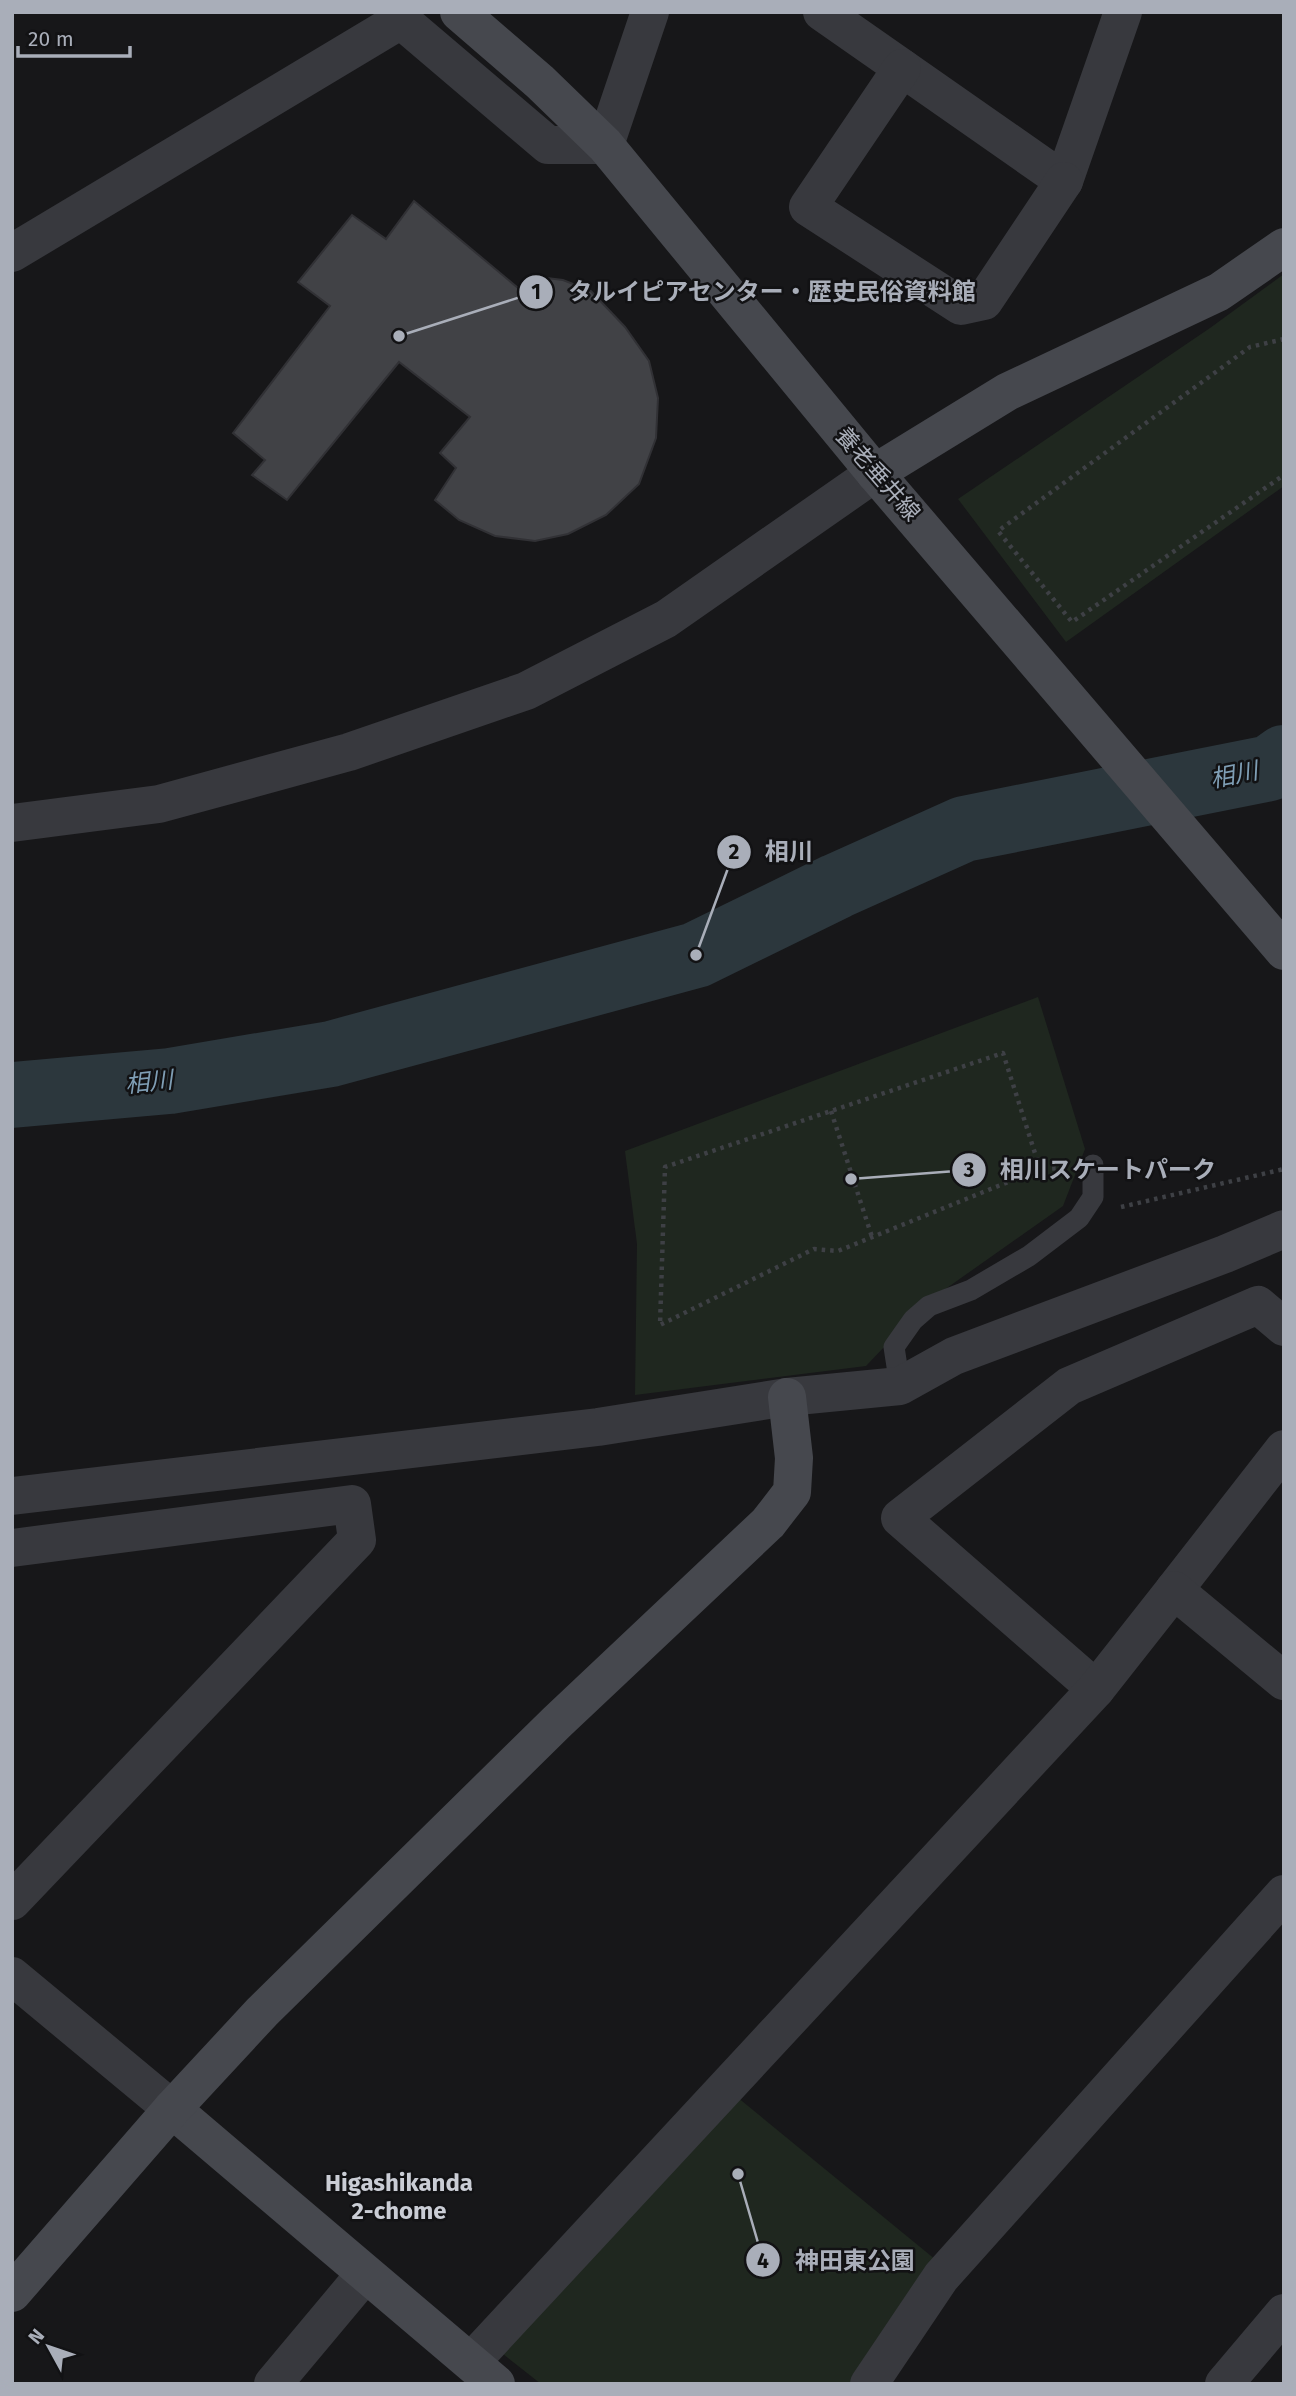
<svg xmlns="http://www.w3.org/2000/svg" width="1296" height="2396" viewBox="0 0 1296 2396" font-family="'Fira Sans','Noto Sans JP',sans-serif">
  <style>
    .green { fill: #1f271f }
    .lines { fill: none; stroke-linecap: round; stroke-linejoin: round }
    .river { stroke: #2c373d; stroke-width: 66 }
    .building { fill: #414246; stroke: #313135; stroke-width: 2 }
    .path { stroke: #3e4045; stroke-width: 4.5; stroke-dasharray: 3.5 5; stroke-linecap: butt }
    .lane { stroke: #38393e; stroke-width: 21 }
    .street { stroke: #38393e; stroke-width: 38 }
    .secondary { stroke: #46484e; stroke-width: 38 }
    .labels { text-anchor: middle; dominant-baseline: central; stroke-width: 5; stroke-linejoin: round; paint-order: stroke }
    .street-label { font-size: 23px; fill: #a9aeb9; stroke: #121214 }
    .water-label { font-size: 24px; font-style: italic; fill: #7f9eb5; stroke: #121214 }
    .neighbourhood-label { font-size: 24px; font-weight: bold; fill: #cacdd5; stroke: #121214 }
    .leader { fill: none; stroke: #a9aeb9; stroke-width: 2.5 }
    .callout-dot { fill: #a9aeb9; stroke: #121214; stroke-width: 2.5 }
    .mark-label { font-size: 21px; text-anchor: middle; font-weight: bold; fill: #111 }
    .callout-label { font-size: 24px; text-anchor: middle; font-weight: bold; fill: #a9aeb9; stroke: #121214; stroke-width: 5; stroke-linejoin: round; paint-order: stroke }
  </style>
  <rect width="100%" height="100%" fill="#171719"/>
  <g class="green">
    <path d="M 1284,274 L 1284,486 L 1066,642 L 958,499 L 1210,328 Z"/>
    <path d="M 1038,997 L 1085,1149 L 1063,1206 L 927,1302 L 866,1366 L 635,1395 L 637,1244 L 625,1151 Z"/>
    <path d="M 726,2088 L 936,2260 L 852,2384 L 541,2384 L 489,2343 Z"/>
  </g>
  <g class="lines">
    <path class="river" d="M 12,1095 L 170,1081 L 331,1054 L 696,955 L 837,886 L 964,829 L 1270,768 L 1284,758"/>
  </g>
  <path class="building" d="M 414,201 L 524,293 L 539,277 L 563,280 L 591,291 L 625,327 L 649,361 L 658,398 L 656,438 L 639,484 L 606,515 L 568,534 L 535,541 L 495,536 L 459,520 L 435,500 L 456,468 L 440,453 L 470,417 L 399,362 L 287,500 L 252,475 L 265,460 L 233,433 L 330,306 L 298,282 L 352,215 L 386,239 Z"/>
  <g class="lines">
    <g class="path">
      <path d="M 1284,339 L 1250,347 L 998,531 L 1072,622 L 1284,475"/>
      <path d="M 831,1111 L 872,1237"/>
      <path d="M 1040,1169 L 1003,1053 L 665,1167 L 660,1325 L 814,1249 L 838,1251 L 1040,1169 L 1064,1168"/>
      <path d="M 1121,1207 L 1284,1169"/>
    </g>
    <path class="lane" d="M 900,1386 L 894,1347 L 913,1320 L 929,1306 L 971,1290 L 1029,1256 L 1079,1218 L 1093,1197 L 1093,1165"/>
    <g class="street">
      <path d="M 822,12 L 1064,181 L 1123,12"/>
      <path d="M 902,68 L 808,207 L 961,306 L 984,301 L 1064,181"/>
      <path d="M 12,253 L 401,20 L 548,145 L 605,145 L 650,12"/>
      <path d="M 12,823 L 159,804 L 349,752 L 526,691 L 666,619 L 875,473"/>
      <path d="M 12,1496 L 598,1427 L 787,1397 L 900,1386 L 954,1356 L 1225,1254 L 1284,1229"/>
      <path d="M 12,1548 L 352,1504 L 357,1540 L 12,1901"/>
      <path d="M 1174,1590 L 1284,1449"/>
      <path d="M 1096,1689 L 900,1518 L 1069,1386 L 1258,1305 L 1284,1327"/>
      <path d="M 12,1976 L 172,2109"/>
      <path d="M 471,2362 L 1096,1689 L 1174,1590 L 1284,1681"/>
      <path d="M 273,2384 L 365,2274"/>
      <path d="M 869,2384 L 941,2277 L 1284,1894"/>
      <path d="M 1224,2384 L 1284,2313"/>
    </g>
    <g class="secondary">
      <path d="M 459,12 L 540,82 L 605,145 L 875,473 L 1284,951"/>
      <path d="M 875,473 L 1007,392 L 1219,292 L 1284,247"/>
      <path d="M 172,2109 L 496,2384"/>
      <path d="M 12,2293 L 172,2109 L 262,2012 L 557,1722 L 768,1523 L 792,1492 L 794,1458 L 787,1397"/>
    </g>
  </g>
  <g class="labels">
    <g class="street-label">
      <text transform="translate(878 474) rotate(49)">養老垂井線</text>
    </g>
    <g class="water-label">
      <text transform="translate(1234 775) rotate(-11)">相川</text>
      <text transform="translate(149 1082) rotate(-6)">相川</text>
    </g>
    <g class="neighbourhood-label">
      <text x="399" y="2183">Higashikanda<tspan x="399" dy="28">2-chome</tspan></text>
    </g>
  </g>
  <path class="leader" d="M399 336L536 292M696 955L734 852M851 1179L969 1170M738 2174L763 2260"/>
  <g class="callout-dot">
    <circle cx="399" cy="336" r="7"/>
    <circle cx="696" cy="955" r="7"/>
    <circle cx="851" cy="1179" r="7"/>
    <circle cx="738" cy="2174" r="7"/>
    <circle cx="536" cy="292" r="18"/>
    <circle cx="734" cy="852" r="18"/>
    <circle cx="969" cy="1170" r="18"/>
    <circle cx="763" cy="2260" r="18"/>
  </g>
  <g class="mark-label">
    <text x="536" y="299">1</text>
    <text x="734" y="859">2</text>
    <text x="969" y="1177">3</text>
    <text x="763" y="2268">4</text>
  </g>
  <g class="callout-label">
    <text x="772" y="300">タルイピアセンター・歴史民俗資料館</text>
    <text x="789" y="860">相川</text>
    <text x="1108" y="1178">相川スケートパーク</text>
    <text x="855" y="2269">神田東公園</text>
  </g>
  <rect width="1296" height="2396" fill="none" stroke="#a9aeb9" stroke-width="28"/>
  <g transform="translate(49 2347) rotate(310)" stroke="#121214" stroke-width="5" paint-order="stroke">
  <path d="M0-5L12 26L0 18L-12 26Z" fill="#a9aeb9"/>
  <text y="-10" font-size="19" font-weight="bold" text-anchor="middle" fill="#a9aeb9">N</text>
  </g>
  <path d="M18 46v10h112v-10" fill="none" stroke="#a9aeb9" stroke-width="3.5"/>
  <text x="28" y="46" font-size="21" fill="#a9aeb9" stroke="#121214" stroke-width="5" paint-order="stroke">20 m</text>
</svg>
